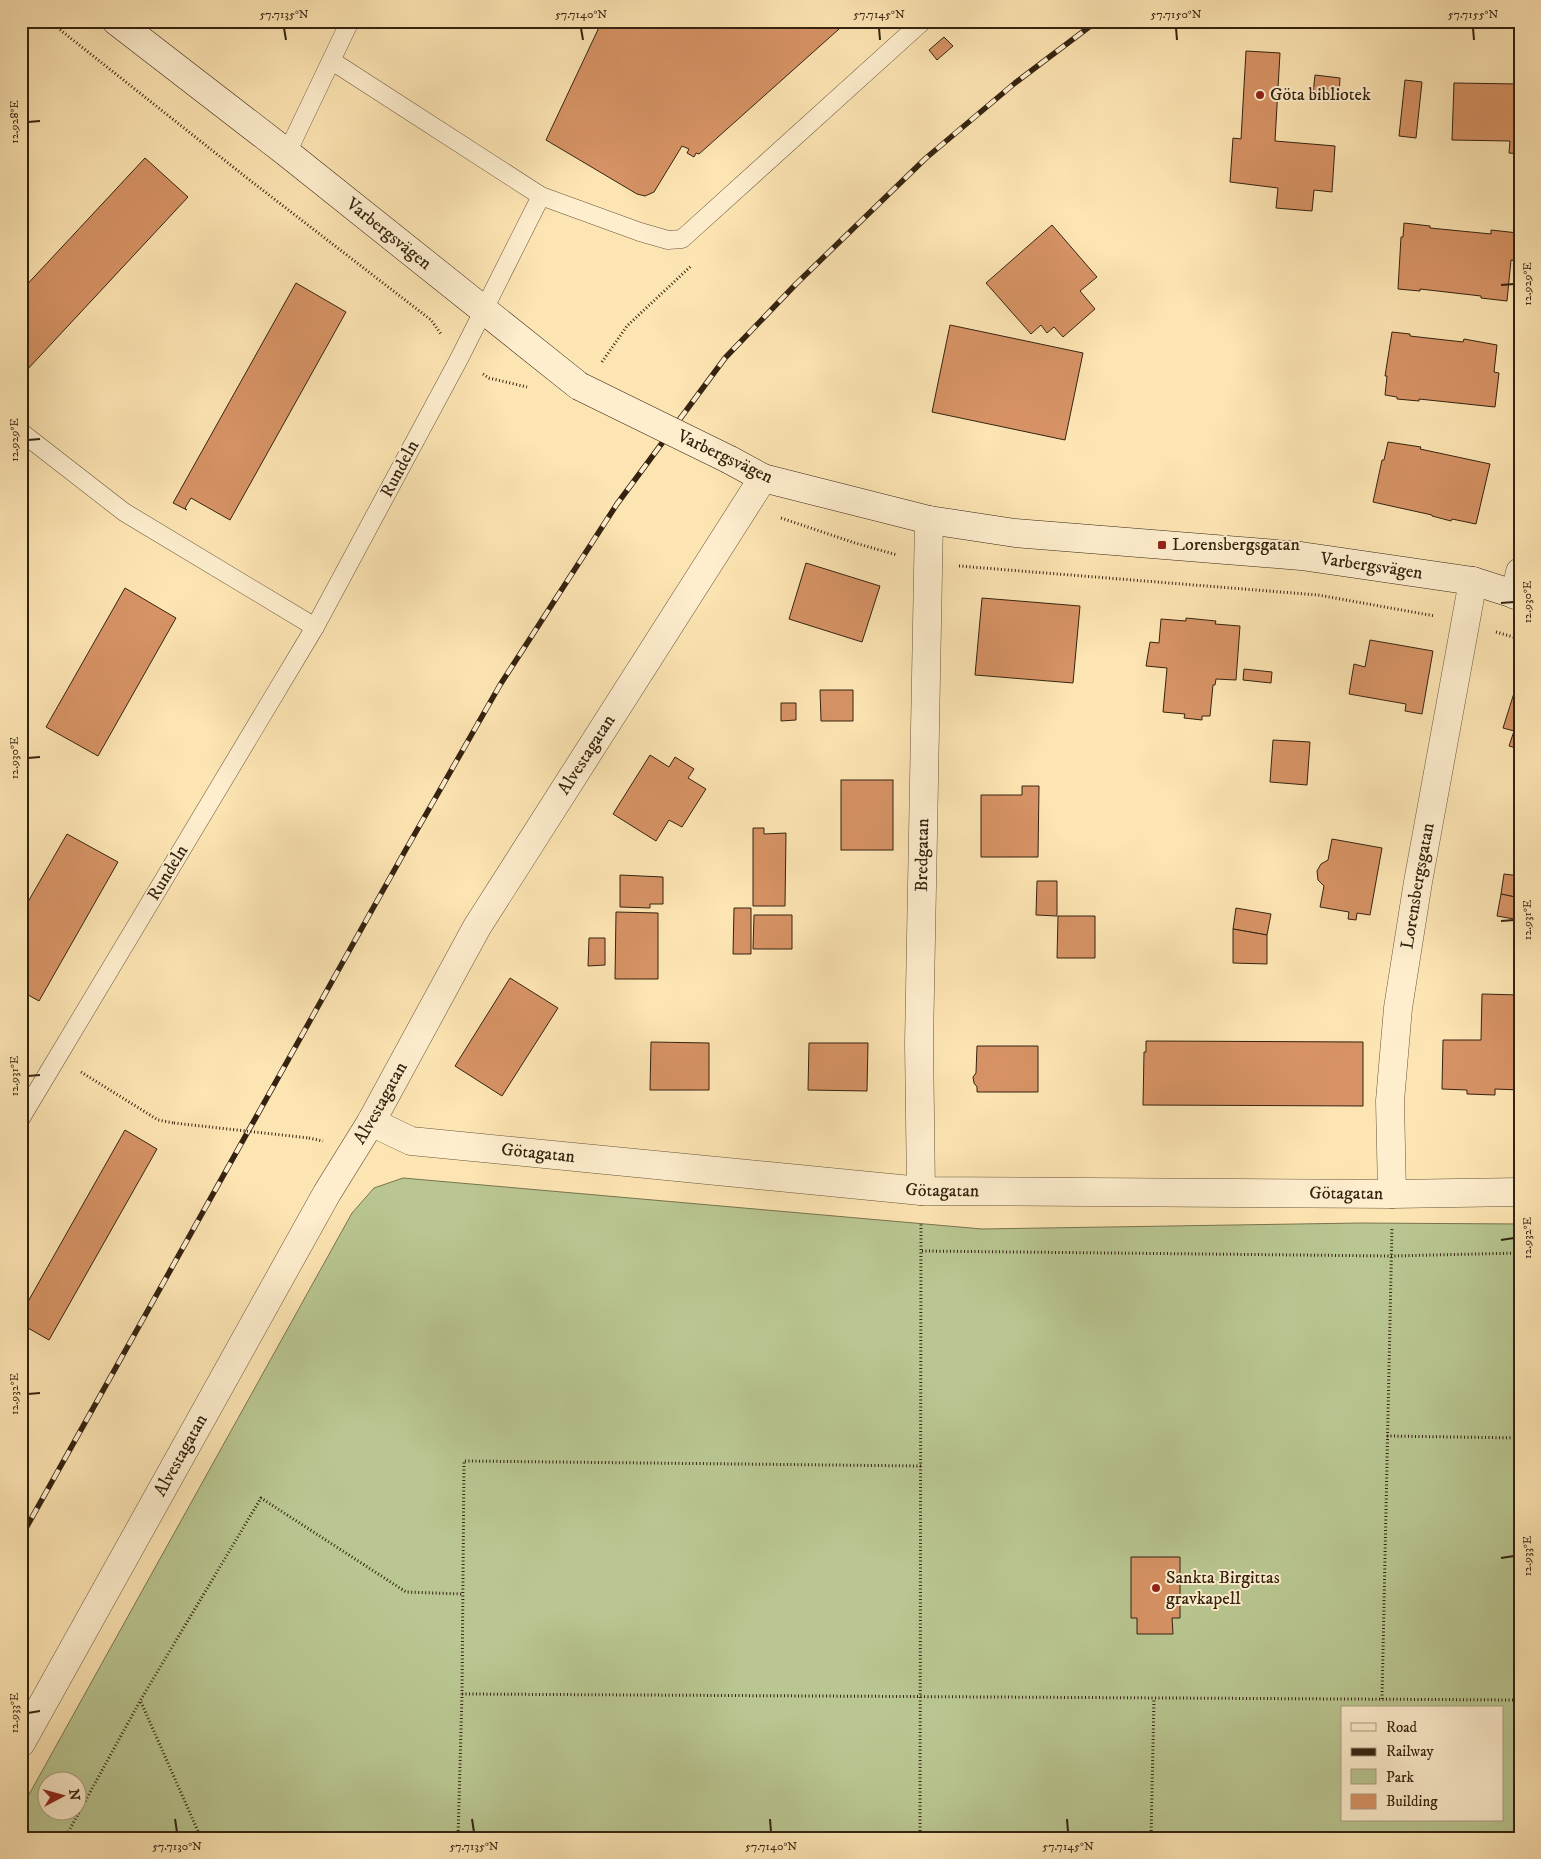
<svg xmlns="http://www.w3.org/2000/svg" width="1541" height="1859" viewBox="0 0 1541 1859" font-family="'IM FELL DW Pica',serif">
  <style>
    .green { fill: #b9c691; stroke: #767450; fill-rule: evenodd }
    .building { fill: #d79365; stroke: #342310 }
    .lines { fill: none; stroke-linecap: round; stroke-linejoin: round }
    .service-casing { stroke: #665439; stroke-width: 19 }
    .minor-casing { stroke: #665439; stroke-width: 29 }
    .secondary-casing { stroke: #342310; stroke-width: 29 }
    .path { stroke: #342310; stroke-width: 3; stroke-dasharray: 1 2.5; stroke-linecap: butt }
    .service { stroke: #feeece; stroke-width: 18 }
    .minor { stroke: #feeece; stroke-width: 28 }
    .secondary { stroke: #feeece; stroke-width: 28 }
    .rail-casing { stroke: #342310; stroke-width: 5.5 }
    .rail { stroke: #feeece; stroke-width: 4; stroke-dasharray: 11; stroke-linecap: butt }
    .secondary-bridge-casing { stroke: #342310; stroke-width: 29; stroke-linecap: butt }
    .path-bridge { stroke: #342310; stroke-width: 3; stroke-dasharray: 1 2.5; stroke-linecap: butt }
    .secondary-bridge { stroke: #feeece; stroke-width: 28 }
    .ticks { fill: none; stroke: #342310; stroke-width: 2 }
    .poi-dot { fill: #8f2418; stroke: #feeece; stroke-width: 2 }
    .labels { text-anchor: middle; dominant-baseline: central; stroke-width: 4; stroke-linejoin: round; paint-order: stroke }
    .poi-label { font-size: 18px; fill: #342310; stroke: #feeece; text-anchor: start }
    .street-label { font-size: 18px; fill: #342310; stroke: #feeece }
    .neatline { fill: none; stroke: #342310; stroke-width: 2 }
    .ticks-label { font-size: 12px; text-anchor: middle; fill: #342310 }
  </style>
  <rect width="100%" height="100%" fill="#fde5b3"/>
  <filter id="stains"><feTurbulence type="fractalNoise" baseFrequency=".004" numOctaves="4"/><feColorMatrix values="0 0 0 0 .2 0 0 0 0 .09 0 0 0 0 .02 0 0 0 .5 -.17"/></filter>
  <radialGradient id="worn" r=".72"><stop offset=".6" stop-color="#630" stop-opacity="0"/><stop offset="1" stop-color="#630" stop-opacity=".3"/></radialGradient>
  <path class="green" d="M 403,1178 L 982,1229 L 1360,1223 L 1520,1224 L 1520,1838 L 21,1838 L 21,1809 L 352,1213 L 374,1188 ZM 1342,1708 L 1502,1708 L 1502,1820 L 1342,1820 ZM 48,1782 L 78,1782 L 78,1812 L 48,1812 Z"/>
  <g class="building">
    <path d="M 602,21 L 848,21 L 699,154 L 696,153 L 694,157 L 687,153 L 689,149 L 682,146 L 654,192 L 645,196 L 637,194 L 546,140 Z"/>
    <path d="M 944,37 L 953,46 L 937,60 L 929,50 Z"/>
    <path d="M 1246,51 L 1280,53 L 1275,141 L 1335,146 L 1332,192 L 1314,190 L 1312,211 L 1276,208 L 1278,188 L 1230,182 L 1233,138 L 1241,139 Z"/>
    <path d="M 1315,75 L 1340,78 L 1339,96 L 1313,94 Z"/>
    <path d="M 1405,80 L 1422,82 L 1416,138 L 1399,136 Z"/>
    <path d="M 1454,83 L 1520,84 L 1520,154 L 1509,153 L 1510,141 L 1452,140 Z"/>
    <path d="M 145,158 L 188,197 L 26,371 L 21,366 L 21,291 Z"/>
    <path d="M 1404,223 L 1430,226 L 1430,228 L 1491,234 L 1491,230 L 1518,233 L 1515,261 L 1511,260 L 1507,301 L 1481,298 L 1481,296 L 1420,289 L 1420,291 L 1398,289 L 1401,237 L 1403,237 Z"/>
    <path d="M 1052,225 L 1097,277 L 1080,291 L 1095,309 L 1063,337 L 1054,327 L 1047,333 L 1041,325 L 1031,334 L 986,283 Z"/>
    <path d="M 296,283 L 346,312 L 230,520 L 191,498 L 185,508 L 187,510 L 173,503 Z"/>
    <path d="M 950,325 L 1083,353 L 1065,440 L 932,412 Z"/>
    <path d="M 1392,332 L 1410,334 L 1410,336 L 1463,342 L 1464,339 L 1497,345 L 1494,372 L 1499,373 L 1495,407 L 1419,399 L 1419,401 L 1397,399 L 1397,397 L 1385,395 L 1387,376 L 1385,376 Z"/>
    <path d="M 1388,442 L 1421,447 L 1420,449 L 1490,464 L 1476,524 L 1452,519 L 1451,521 L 1432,516 L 1432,515 L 1373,502 L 1382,460 L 1384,460 Z"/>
    <path d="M 806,563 L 880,586 L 862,642 L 789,619 Z"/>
    <path d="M 125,588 L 176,618 L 98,756 L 46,727 Z"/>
    <path d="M 982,598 L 1080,606 L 1073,683 L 975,675 Z"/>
    <path d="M 1186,618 L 1216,621 L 1215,624 L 1240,626 L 1236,680 L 1216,679 L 1215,685 L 1213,685 L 1210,716 L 1202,716 L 1202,720 L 1184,718 L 1185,714 L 1163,712 L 1167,668 L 1146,666 L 1150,642 L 1159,643 L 1161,619 L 1186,621 Z"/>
    <path d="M 1370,640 L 1433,651 L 1422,714 L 1405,711 L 1406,704 L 1349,694 L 1354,664 L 1365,667 Z"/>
    <path d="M 1244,669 L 1272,672 L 1271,683 L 1243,680 Z"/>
    <path d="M 1520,674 L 1520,749 L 1509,746 L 1514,731 L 1503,728 Z"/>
    <path d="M 820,690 L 853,690 L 853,721 L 821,721 Z"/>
    <path d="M 781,703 L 796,703 L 796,720 L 781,721 Z"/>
    <path d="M 1273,740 L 1310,742 L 1307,785 L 1270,782 Z"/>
    <path d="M 650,755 L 669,767 L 675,757 L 694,769 L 688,778 L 706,789 L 682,827 L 669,820 L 656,841 L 613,814 Z"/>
    <rect x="841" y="780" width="52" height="70"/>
    <path d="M 1022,786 L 1039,786 L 1038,857 L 981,857 L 981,795 L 1022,795 Z"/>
    <path d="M 753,828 L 764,828 L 764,834 L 786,833 L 785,906 L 753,906 Z"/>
    <path d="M 67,834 L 118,862 L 39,1001 L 21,991 L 21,914 Z"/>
    <path d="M 1332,839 L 1382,848 L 1370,915 L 1357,913 L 1356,920 L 1348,919 L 1349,912 L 1320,907 L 1324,886 L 1318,880 L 1317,871 L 1321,864 L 1328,860 Z"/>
    <path d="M 1504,874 L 1520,876 L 1520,898 L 1501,894 Z"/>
    <path d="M 620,875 L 663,877 L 663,904 L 650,904 L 650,908 L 620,907 Z"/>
    <path d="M 1037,881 L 1057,881 L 1057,916 L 1036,915 Z"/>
    <path d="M 1501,894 L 1520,898 L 1520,920 L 1497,916 Z"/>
    <path d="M 734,908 L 751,908 L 751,954 L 733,954 Z"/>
    <path d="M 1236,908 L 1271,914 L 1267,935 L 1233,929 Z"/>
    <path d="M 616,912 L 658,913 L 658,979 L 615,979 Z"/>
    <path d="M 754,915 L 792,915 L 792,949 L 753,949 Z"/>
    <path d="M 1058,916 L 1095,916 L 1095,958 L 1057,958 Z"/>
    <path d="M 1233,929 L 1267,935 L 1267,964 L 1233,963 Z"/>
    <path d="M 589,938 L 605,938 L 605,965 L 588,966 Z"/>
    <path d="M 510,978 L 558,1008 L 502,1096 L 455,1066 Z"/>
    <path d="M 1482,994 L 1520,995 L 1520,1090 L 1495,1089 L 1495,1095 L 1467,1094 L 1467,1090 L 1442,1089 L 1443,1040 L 1481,1040 Z"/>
    <path d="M 1146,1041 L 1363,1042 L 1363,1106 L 1143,1105 L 1144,1052 L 1146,1052 Z"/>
    <path d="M 651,1042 L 709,1043 L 709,1090 L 650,1090 Z"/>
    <path d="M 809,1043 L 868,1043 L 867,1091 L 808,1090 Z"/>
    <path d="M 977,1046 L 1038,1046 L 1038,1092 L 977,1092 L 977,1087 L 974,1083 L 973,1077 L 976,1073 Z"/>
    <path d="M 125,1130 L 157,1149 L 49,1340 L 21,1324 L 21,1314 Z"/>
    <path d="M 1131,1557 L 1180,1557 L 1180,1618 L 1172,1618 L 1173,1634 L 1137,1634 L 1137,1618 L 1131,1618 Z"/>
  </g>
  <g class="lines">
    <g class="service-casing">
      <g id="service">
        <path d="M 287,153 L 350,21"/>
        <path d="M 541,196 L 640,232 L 668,240 L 682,239 L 923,21"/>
        <path d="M 21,432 L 124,512 L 315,627"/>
        <path d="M 21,1118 L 315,627 L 459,359 L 541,196 L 332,61"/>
      </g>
    </g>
    <g class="minor-casing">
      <g id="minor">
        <path d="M 1515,595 L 1520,572"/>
        <path id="s1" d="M 371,1122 L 411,1141 L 921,1191 L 1392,1194 L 1520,1192"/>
        <path id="s2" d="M 921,1191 L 919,1043 L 929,520"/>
        <path id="s3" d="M 1392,1194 L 1390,1101 L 1398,1008 L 1418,882 L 1473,581"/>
        <path id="s4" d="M 21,1743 L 327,1193 L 371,1122 L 477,927 L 763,478"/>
      </g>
    </g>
    <g class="secondary-casing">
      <g id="secondary">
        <path id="s5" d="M 116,21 L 287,153 L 579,386"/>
        <path id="s6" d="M 730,460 L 763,478 L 929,520 L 1015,533 L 1301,556 L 1473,581 L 1520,596"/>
      </g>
    </g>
    <g class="path">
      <path d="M 49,21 L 247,178 L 431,320 L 441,334"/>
      <path d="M 602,362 L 627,326 L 691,266"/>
      <path d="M 483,374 L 489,378 L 527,387"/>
      <path d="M 781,518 L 855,543 L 897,555"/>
      <path d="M 959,566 L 1318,595 L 1435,616"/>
      <path d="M 1496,632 L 1520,639"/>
      <path d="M 81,1072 L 158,1120 L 174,1123"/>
      <path d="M 309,1138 L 323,1141"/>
      <path d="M 922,1251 L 1391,1256 L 1520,1253"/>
      <path d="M 1387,1436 L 1520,1438"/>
      <path d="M 462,1694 L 1520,1700"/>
      <path d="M 1382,1699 L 1392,1227"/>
      <path d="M 141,1702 L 201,1838"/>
      <path d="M 65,1838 L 140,1701 L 261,1498 L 406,1592 L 463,1594"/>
      <path d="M 458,1838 L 462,1694 L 464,1461 L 922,1466"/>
      <path d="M 920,1838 L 921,1224"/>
      <path d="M 1151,1838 L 1154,1698"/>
    </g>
    <use href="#service" class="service"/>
    <use href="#minor" class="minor"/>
    <use href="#secondary" class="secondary"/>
    <g class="rail-casing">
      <path id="rail" d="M 21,1537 L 405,851 L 500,685 L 617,504 L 725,358 L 796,284 L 926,158 L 1015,83 L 1097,21"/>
    </g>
    <use href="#rail" class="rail"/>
    <g class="secondary-bridge-casing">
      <path id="secondary-bridge" d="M 579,386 L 730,460"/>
    </g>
    <path class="path-bridge" d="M 174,1123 L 309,1138"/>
    <use href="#secondary-bridge" class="secondary-bridge"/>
  </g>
  <path class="ticks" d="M 284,28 L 286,40M 581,28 L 583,40M 879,28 L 880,40M 1176,28 L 1177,40M 1473,28 L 1474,40M 28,122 L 40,121M 1501,285 L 1514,284M 28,440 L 40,439M 1501,603 L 1514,602M 28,758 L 40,757M 1501,921 L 1514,920M 28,1076 L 40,1075M 1501,1240 L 1514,1238M 28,1394 L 40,1393M 1501,1558 L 1514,1556M 28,1713 L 40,1711M 175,1819 L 177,1832M 472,1819 L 474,1832M 770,1819 L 771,1832M 1067,1819 L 1068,1832"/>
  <g class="poi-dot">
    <circle cx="1260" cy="95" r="5"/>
    <rect x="1157" y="540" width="10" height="10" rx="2.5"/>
    <circle cx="1156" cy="1588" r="5"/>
  </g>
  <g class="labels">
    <g class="poi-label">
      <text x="1270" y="95">Göta bibliotek</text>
      <text x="1172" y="545">Lorensbergsgatan</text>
      <text x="1166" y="1578">Sankta Birgittas<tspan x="1166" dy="21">gravkapell</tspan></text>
    </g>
    <g class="street-label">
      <text stroke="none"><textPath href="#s5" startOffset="346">Varbergsvägen</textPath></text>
      <text transform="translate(725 457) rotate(25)">Varbergsvägen</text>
      <text transform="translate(400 469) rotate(-62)">Rundeln</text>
      <text stroke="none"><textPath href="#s6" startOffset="654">Varbergsvägen</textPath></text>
      <text stroke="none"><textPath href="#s4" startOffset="1139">Alvestagatan</textPath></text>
      <text stroke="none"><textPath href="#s2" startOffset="336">Bredgatan</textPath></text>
      <text transform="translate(168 873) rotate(-59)">Rundeln</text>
      <text stroke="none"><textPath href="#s3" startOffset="310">Lorensbergsgatan</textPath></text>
      <text stroke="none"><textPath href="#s4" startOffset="734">Alvestagatan</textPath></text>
      <text stroke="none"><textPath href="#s1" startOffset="172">Götagatan</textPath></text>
      <text stroke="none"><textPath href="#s1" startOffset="578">Götagatan</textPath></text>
      <text stroke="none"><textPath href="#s1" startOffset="982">Götagatan</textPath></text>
      <text stroke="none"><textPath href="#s4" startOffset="329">Alvestagatan</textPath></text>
    </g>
  </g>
  <rect width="1541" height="1859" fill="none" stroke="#fde5b3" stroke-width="55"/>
  <rect x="1341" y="1706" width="162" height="115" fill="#feeece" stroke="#ad9d82"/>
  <rect x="1351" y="1723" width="25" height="8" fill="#feeece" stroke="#ad9d82"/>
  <text x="1386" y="1732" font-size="15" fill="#342310">Road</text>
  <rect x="1351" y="1748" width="25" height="8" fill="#342310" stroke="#ad9d82"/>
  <text x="1386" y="1756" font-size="15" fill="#342310">Railway</text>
  <rect x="1351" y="1769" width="25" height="15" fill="#b9c691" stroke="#ad9d82"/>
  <text x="1386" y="1782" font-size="15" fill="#342310">Park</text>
  <rect x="1351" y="1794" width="25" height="15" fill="#d79365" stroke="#ad9d82"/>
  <text x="1386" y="1806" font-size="15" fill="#342310">Building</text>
  <g transform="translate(62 1796) rotate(84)"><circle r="24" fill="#feeece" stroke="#ad9d82"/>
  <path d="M0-4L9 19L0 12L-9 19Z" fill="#8f2418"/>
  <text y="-8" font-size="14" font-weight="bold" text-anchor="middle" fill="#342310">N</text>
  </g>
  <rect x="28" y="28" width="1486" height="1804" class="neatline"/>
  <g class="ticks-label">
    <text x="284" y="18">57.7135°N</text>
    <text x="581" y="18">57.7140°N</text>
    <text x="879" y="18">57.7145°N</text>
    <text x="1176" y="18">57.7150°N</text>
    <text x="1473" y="18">57.7155°N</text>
    <text transform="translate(14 122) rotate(-90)" y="4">12.928°E</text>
    <text transform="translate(1527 284) rotate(-90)" y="4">12.929°E</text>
    <text transform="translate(14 440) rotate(-90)" y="4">12.929°E</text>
    <text transform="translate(1527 602) rotate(-90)" y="4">12.930°E</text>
    <text transform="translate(14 758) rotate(-90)" y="4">12.930°E</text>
    <text transform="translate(1527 920) rotate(-90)" y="4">12.931°E</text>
    <text transform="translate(14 1076) rotate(-90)" y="4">12.931°E</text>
    <text transform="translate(1527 1238) rotate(-90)" y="4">12.932°E</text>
    <text transform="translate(14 1394) rotate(-90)" y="4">12.932°E</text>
    <text transform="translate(1527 1556) rotate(-90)" y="4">12.933°E</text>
    <text transform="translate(14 1713) rotate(-90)" y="4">12.933°E</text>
    <text x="177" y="1850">57.7130°N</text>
    <text x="474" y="1850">57.7135°N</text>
    <text x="771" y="1850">57.7140°N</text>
    <text x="1068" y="1850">57.7145°N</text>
  </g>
  <rect width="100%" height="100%" filter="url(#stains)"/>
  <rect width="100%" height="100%" fill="url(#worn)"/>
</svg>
